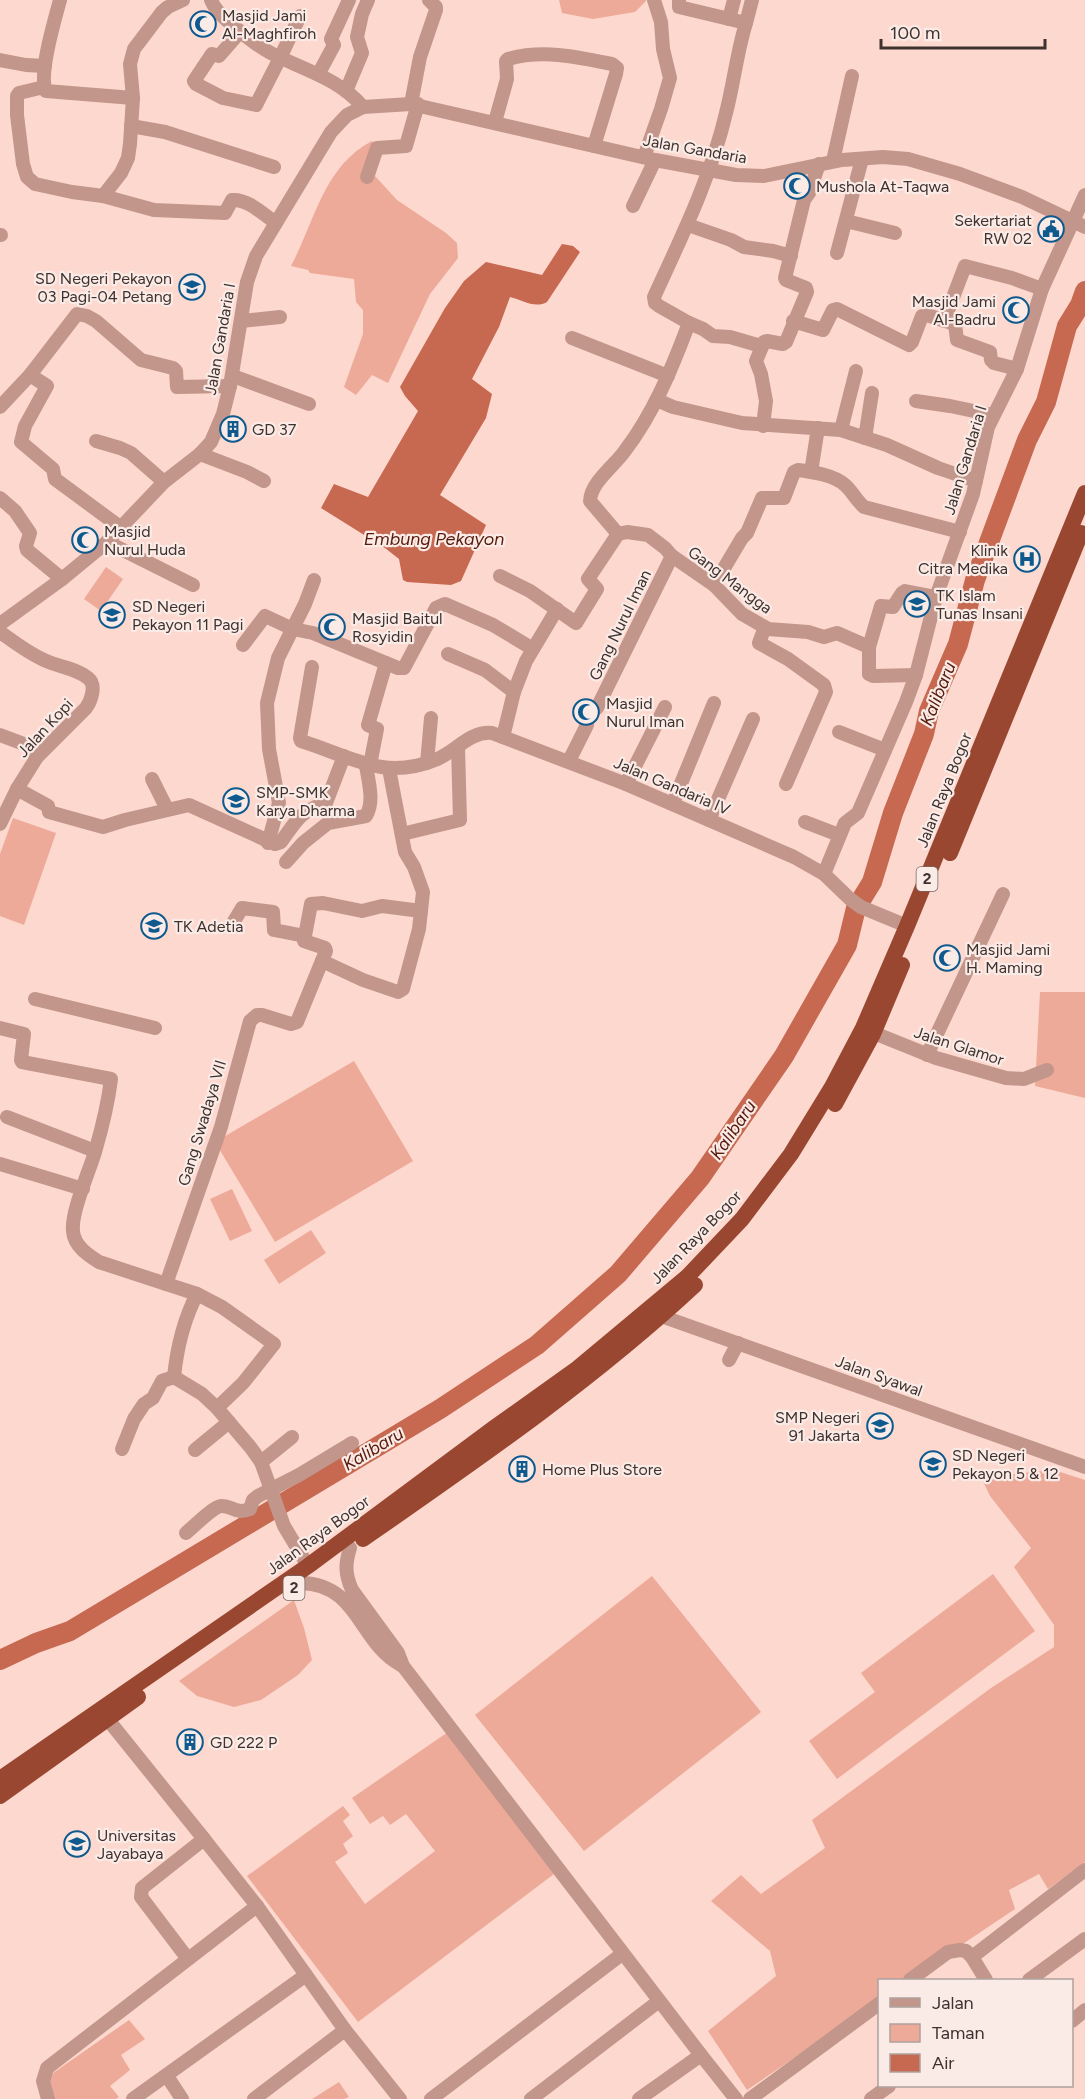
<svg xmlns="http://www.w3.org/2000/svg" width="1085" height="2099" viewBox="0 0 1085 2099" font-family="Figtree,sans-serif">
  <style>
    .green { fill: #ea9 }
    .water { fill: #c76851 }
    .lines { fill: none; stroke-linecap: round; stroke-linejoin: round }
    .river { stroke: #c76851; stroke-width: 20 }
    .minor { stroke: #c2968a; stroke-width: 14 }
    .trunk { stroke: #9a4732; stroke-width: 16 }
    .labels { text-anchor: middle; dominant-baseline: central; stroke-width: 4.5; stroke-linejoin: round; paint-order: stroke }
    .shield { fill: #faebe7; stroke: #776965; stroke-width: 1.5 }
    .shield-label { font-size: 15px; font-weight: bold; fill: #3f312d }
    .poi-label { font-size: 16px; fill: #3f312d; stroke: #faebe7; text-anchor: start }
    .street-label { font-size: 16px; fill: #3f312d; stroke: #faebe7 }
    .water-label { font-size: 18px; font-style: italic; fill: #581b0c; stroke: #faebe7 }
  </style>
  <rect width="100%" height="100%" fill="#fdd8ce"/>
  <g class="green">
    <path d="M 559,0 L 646,0 L 646,1 L 635,12 L 593,19 L 562,13 Z"/>
    <path d="M 372,141 L 381,156 L 375,176 L 397,200 L 446,233 L 457,243 L 458,258 L 430,294 L 388,383 L 372,375 L 356,395 L 344,387 L 363,334 L 363,310 L 356,302 L 354,279 L 310,273 L 308,270 L 291,266 C 315,221 323,167 372,141 Z"/>
    <path d="M 106,567 L 123,579 L 101,611 L 84,599 Z"/>
    <path d="M 13,818 L 56,833 L 24,925 L 0,916 L 0,854 Z"/>
    <path d="M 1040,992 L 1085,992 L 1085,1098 L 1035,1086 Z"/>
    <path d="M 354,1061 L 413,1161 L 275,1242 L 215,1142 Z"/>
    <path d="M 232,1189 L 252,1231 L 230,1241 L 210,1199 Z"/>
    <path d="M 311,1230 L 326,1253 L 279,1284 L 264,1260 Z"/>
    <path d="M 1054,1470 L 1085,1480 L 1085,1862 L 1048,1889 L 1039,1874 L 1009,1890 L 1015,1909 L 909,1980 L 880,1980 L 879,2000 L 747,2090 L 708,2031 L 776,1976 L 770,1951 L 711,1901 L 741,1875 L 761,1894 L 825,1848 L 812,1820 L 991,1688 L 1054,1647 L 1054,1625 L 1014,1567 L 1031,1548 L 990,1496 L 981,1477 Z"/>
    <path d="M 993,1574 L 1035,1631 L 837,1779 L 809,1741 L 875,1692 L 861,1673 Z"/>
    <path d="M 652,1576 L 761,1712 L 584,1851 L 475,1715 Z"/>
    <path d="M 294,1600 L 304,1628 L 312,1660 L 298,1675 L 261,1700 L 234,1707 L 197,1696 L 179,1681 Z"/>
    <path d="M 448,1732 L 554,1874 L 358,2022 L 247,1876 L 343,1806 L 350,1815 L 343,1821 L 353,1836 L 343,1844 L 348,1853 L 335,1862 L 365,1904 L 435,1851 L 406,1814 L 390,1825 L 383,1816 L 370,1824 L 352,1798 Z"/>
    <path d="M 129,2020 L 145,2039 L 121,2055 L 130,2070 L 110,2086 L 119,2097 L 116,2099 L 54,2099 L 43,2080 Z"/>
    <path d="M 339,2082 L 349,2097 L 344,2099 L 312,2099 Z"/>
  </g>
  <path class="water" d="M 562,244 L 573,246 L 580,252 L 547,302 C 535,309 522,300 510,297 L 499,327 L 472,379 L 492,394 L 486,418 L 440,495 L 486,525 L 461,581 L 451,585 L 407,582 L 403,580 L 399,559 L 385,548 L 321,508 L 334,484 L 368,497 L 418,411 L 405,396 L 400,387 L 445,308 L 464,281 L 486,262 L 542,275 Z"/>
  <g class="lines">
    <path class="river" d="M 0,1660 L 36,1643 L 70,1631 L 440,1409 L 537,1345 L 618,1274 L 700,1178 L 784,1056 L 847,945 L 856,908 L 872,882 L 893,813 L 924,734 L 929,711 L 958,644 L 975,580 L 1027,440 L 1046,402 L 1067,326 L 1080,305 L 1085,291"/>
    <g class="minor">
      <path d="M 60,0 C 55,19 38,74 46,91 L 133,98"/>
      <path d="M 211,0 C 215,10 223,17 231,24 C 247,37 262,50 281,58 C 311,72 341,81 363,107"/>
      <path d="M 679,0 L 679,7 L 746,23 C 737,52 734,82 726,113 C 711,177 681,238 654,297 L 655,303 L 659,306 L 689,323 C 672,368 654,413 624,452 C 614,466 591,482 590,501 L 618,534 L 627,532 L 648,535 L 665,548 L 672,556 L 714,585 L 742,614 L 768,629 L 808,632 L 824,637 L 837,633 L 869,647 L 869,674 L 873,676 L 916,675"/>
      <path d="M 729,19 L 734,0"/>
      <path d="M 746,23 L 752,0"/>
      <path d="M 240,32 L 219,56 L 212,54 L 194,81 L 196,84 L 223,98 L 256,105 L 280,58 L 300,16"/>
      <path d="M 0,60 L 26,65 L 45,66"/>
      <path d="M 319,73 L 334,45 L 331,39 L 349,0"/>
      <path d="M 44,87 L 19,93 L 17,96 L 17,115 L 23,164 L 27,177 L 35,184 L 72,192 L 103,196 L 154,210 L 225,213 L 232,200 C 248,199 263,214 276,223"/>
      <path d="M 346,91 L 362,53 L 357,37 L 362,14 L 368,0"/>
      <path d="M 411,104 L 420,57 L 436,10 L 436,7 L 429,0"/>
      <path d="M 495,122 L 507,79 L 506,61 L 508,59 C 543,49 578,57 612,64 L 617,68 L 616,74 L 594,146"/>
      <path d="M 131,126 L 165,132 L 274,167"/>
      <path d="M 644,157 L 661,109 L 670,78 L 663,49 L 661,22 L 654,0"/>
      <path d="M 833,161 L 852,76"/>
      <path d="M 367,177 L 377,148 L 406,146 L 418,104"/>
      <path d="M 103,196 L 121,173 L 128,158 L 130,144 L 133,98 L 130,64 L 134,49 L 162,12 L 168,7 L 183,0"/>
      <path d="M 633,206 L 655,160"/>
      <path d="M 846,221 L 895,233"/>
      <path d="M 688,225 L 731,240 L 744,247 L 773,251 L 791,256"/>
      <path d="M 0,235 L 1,235"/>
      <path d="M 837,253 L 862,159"/>
      <path d="M 241,321 L 280,317"/>
      <path d="M 793,321 L 823,330 L 833,310 L 837,309 L 909,345 L 912,342 L 922,316 L 927,315 L 955,324 L 957,340 L 990,352 L 991,360 L 994,363 L 1017,369"/>
      <path d="M 944,321 L 965,266 L 1012,278 L 1042,289"/>
      <path d="M 689,323 L 703,329 L 713,336 L 730,337 L 761,346"/>
      <path d="M 572,338 L 668,376"/>
      <path d="M 30,375 L 47,386 L 25,426 L 21,442 L 53,469 L 55,479 L 120,527"/>
      <path d="M 233,376 L 309,404"/>
      <path d="M 657,400 L 673,407 L 742,423 L 841,430 L 887,445 L 938,468 L 976,481"/>
      <path d="M 916,401 L 950,406 L 993,415"/>
      <path d="M 0,407 L 30,375 L 77,314 L 87,316 L 96,321 L 141,360 L 173,368 L 176,371 L 177,387 L 230,386"/>
      <path d="M 763,426 L 766,401 L 761,374 L 756,361 L 764,342 L 767,341 L 783,344 L 786,342 L 807,292 L 806,288 L 786,280 L 785,278 L 804,200 L 809,193 L 819,164"/>
      <path d="M 841,430 L 856,371"/>
      <path d="M 865,438 L 872,393"/>
      <path d="M 96,441 L 120,448 L 131,453 L 164,482"/>
      <path d="M 200,454 L 247,472 L 264,481"/>
      <path d="M 811,472 L 818,428"/>
      <path d="M 0,498 L 15,511 L 30,533 L 26,546 L 27,550 L 62,579"/>
      <path d="M 107,542 L 193,585"/>
      <path d="M 500,576 L 530,591 L 576,623 L 597,589 L 588,579 L 618,534"/>
      <path d="M 714,585 L 742,538 L 747,533 L 762,498 L 784,498 L 794,472 L 798,470 C 813,472 834,475 845,485 C 852,491 856,500 864,507 L 960,532"/>
      <path d="M 0,624 L 62,579 L 107,542 L 164,482 L 200,454 L 211,442 L 223,414 L 230,386 L 247,282 L 256,256 L 331,132 L 347,115 L 363,107 L 411,104 L 655,160 L 736,175 L 764,176 L 842,160 L 883,157 L 908,159 L 960,174 L 1022,197 L 1085,227"/>
      <path d="M 765,627 L 759,643 L 788,659 L 824,685 L 826,692 L 786,784"/>
      <path d="M 0,632 C 14,642 28,653 44,660 C 58,667 76,668 88,678 C 97,685 91,701 86,708 L 37,757 L 17,789 L 0,824"/>
      <path d="M 243,645 L 265,616 L 293,629 L 313,633 L 398,668 L 404,668 L 436,608 L 445,604 L 493,625 L 533,649"/>
      <path d="M 869,647 L 881,606 L 893,607 L 902,593 L 905,591 L 936,597"/>
      <path d="M 448,654 L 485,670 L 514,692"/>
      <path d="M 312,667 L 300,738 L 301,741 C 350,756 383,781 435,760 C 456,752 469,731 492,733 L 626,784 L 794,857 L 824,874 L 850,899 L 861,907 L 907,926"/>
      <path d="M 597,708 L 672,556"/>
      <path d="M 839,732 L 885,750"/>
      <path d="M 0,735 L 24,744 L 37,757"/>
      <path d="M 503,737 L 514,692 L 526,661 L 557,609"/>
      <path d="M 569,761 L 587,725"/>
      <path d="M 427,763 L 431,718"/>
      <path d="M 370,765 L 377,729 L 368,725 L 386,663"/>
      <path d="M 152,779 L 167,809"/>
      <path d="M 626,784 L 665,707"/>
      <path d="M 17,789 L 48,806 L 49,812 L 103,827 L 125,820 L 189,805 L 275,844 L 281,842 C 297,820 299,812 326,803 L 344,756"/>
      <path d="M 673,803 L 714,703"/>
      <path d="M 709,820 L 753,719"/>
      <path d="M 805,822 L 839,835"/>
      <path d="M 402,834 L 460,820 L 458,747"/>
      <path d="M 268,843 L 279,803 L 269,749 L 267,703 L 278,658 L 305,604 L 314,580"/>
      <path d="M 286,862 L 303,843 L 328,823 L 366,816 C 375,801 368,781 366,765"/>
      <path d="M 824,874 L 845,823 L 858,813 L 906,702 L 916,675 L 936,597 L 973,494 L 988,427 L 1017,369 L 1042,289 L 1085,195"/>
      <path d="M 233,923 L 242,908 L 273,912 L 274,930 L 305,936"/>
      <path d="M 322,961 L 363,980 L 398,992 L 403,989 L 419,929 L 423,892 L 414,867 L 405,852 L 389,769"/>
      <path d="M 35,999 L 155,1028"/>
      <path d="M 0,1028 L 24,1034 L 21,1060 L 22,1062 L 111,1079 C 108,1104 102,1128 95,1152 C 89,1172 71,1212 73,1231 C 74,1246 88,1255 99,1262 L 197,1294 L 222,1307 L 274,1344 L 243,1383 L 217,1408"/>
      <path d="M 864,1029 L 936,1058 L 1006,1078 L 1024,1079 L 1047,1070"/>
      <path d="M 927,1055 L 1003,894"/>
      <path d="M 7,1117 L 95,1151"/>
      <path d="M 0,1164 L 83,1189"/>
      <path d="M 166,1284 L 221,1127 L 250,1021 L 257,1015 L 262,1015 L 291,1024 L 297,1022 L 326,951 L 325,948 L 304,941 L 311,904 L 323,903 L 362,911 L 382,906 L 421,911"/>
      <path d="M 661,1316 L 1085,1467"/>
      <path d="M 729,1360 L 738,1343"/>
      <path d="M 174,1377 L 202,1394 L 217,1408 L 251,1448 L 261,1462 L 284,1526 L 308,1566"/>
      <path d="M 174,1377 C 177,1347 183,1321 197,1294"/>
      <path d="M 122,1449 L 134,1419 L 144,1404 L 153,1398 L 162,1381 L 174,1377"/>
      <path d="M 195,1450 L 229,1422"/>
      <path d="M 261,1462 L 292,1437"/>
      <path d="M 186,1533 C 193,1527 213,1507 221,1506 C 232,1505 235,1515 250,1509 L 253,1500 L 258,1496 L 299,1475 L 352,1443"/>
      <path d="M 350,1548 C 345,1564 345,1574 352,1590 L 398,1653 L 403,1666 L 701,2055 L 639,2099"/>
      <path d="M 301,1583 C 359,1584 359,1643 401,1665"/>
      <path d="M 101,1711 L 204,1839 L 142,1888 L 141,1897 L 188,1959"/>
      <path d="M 204,1839 L 257,1906 L 345,2030 L 400,2099"/>
      <path d="M 972,1957 L 986,1980"/>
      <path d="M 910,1980 L 948,1952 L 960,1950 L 966,1951 L 972,1957 L 1085,1870"/>
      <path d="M 1029,1980 L 1085,1939"/>
      <path d="M 1072,2021 L 1085,2010"/>
      <path d="M 701,2055 L 736,2099"/>
      <path d="M 167,2076 L 182,2099"/>
      <path d="M 48,2099 L 43,2081 L 47,2068 L 257,1906"/>
      <path d="M 133,2099 L 306,1975"/>
      <path d="M 254,2099 L 345,2030"/>
      <path d="M 431,2099 L 622,1954"/>
      <path d="M 531,2099 L 659,2001"/>
      <path d="M 750,2099 L 880,2003"/>
      <path d="M 871,2099 L 889,2086"/>
    </g>
    <g class="trunk">
      <path d="M 950,853 L 1081,533"/>
      <path d="M 835,1104 L 873,1034 L 902,965"/>
      <path d="M 363,1539 C 478,1459 593,1380 695,1285"/>
      <path d="M 0,1779 L 308,1566 L 494,1428 L 578,1368 L 687,1277 L 742,1219 L 791,1154 L 832,1087 L 863,1028 L 907,926 L 1085,493"/>
      <path d="M 0,1796 L 138,1697"/>
    </g>
  </g>
  <defs>
    <g id="mosque-ring" transform="scale(1.35)"><circle r="9.5" fill="#faebe7" stroke="#0e5a8e" stroke-width="1.5"/><path d="M3.5-4.9A6 6 0 1 0 3.5 4.9A5 5 0 1 1 3.5-4.9Z" fill="#0e5a8e"/></g>
    <g id="civic-ring" transform="scale(1.35)"><circle r="9.5" fill="#faebe7" stroke="#0e5a8e" stroke-width="1.5"/><path d="M-.6-6.5H3V-4.5H.6V-3L4-1V1h2V6H-6V1h2V-1L-.6-3ZM-1.2 2.5V6h2.4V2.5Z" fill="#0e5a8e"/></g>
    <g id="school-ring" transform="scale(1.35)"><circle r="9.5" fill="#faebe7" stroke="#0e5a8e" stroke-width="1.5"/><path d="M0-5L7-2L0 1L-7-2ZM-4 1L0 2.5L4 1V4Q0 6-4 4Z" fill="#0e5a8e"/></g>
    <g id="building-ring" transform="scale(1.35)"><circle r="9.5" fill="#faebe7" stroke="#0e5a8e" stroke-width="1.5"/><path d="M-4-6H4V6H1V3H-1V6H-4ZM-2.5-4.3h1.7v1.8h-1.7ZM.8-4.3h1.7v1.8H.8ZM-2.5-1h1.7V.8h-1.7ZM.8-1h1.7V.8H.8Z" fill="#0e5a8e"/></g>
    <g id="hospital-ring" transform="scale(1.35)"><circle r="9.5" fill="#faebe7" stroke="#0e5a8e" stroke-width="1.5"/><path d="M-5-5h3v3.5h4V-5h3V5h-3V1.5h-4V5h-3Z" fill="#0e5a8e"/></g>
    <g id="university-ring" transform="scale(1.35)"><circle r="9.5" fill="#faebe7" stroke="#0e5a8e" stroke-width="1.5"/><path d="M0-5L7-2L0 1L-7-2ZM-4 1L0 2.5L4 1V4Q0 6-4 4Z" fill="#0e5a8e"/></g>
  </defs>
  <g fill-rule="evenodd">
    <use href="#mosque-ring" x="203" y="24"/>
    <use href="#mosque-ring" x="797" y="186"/>
    <use href="#civic-ring" x="1051" y="229"/>
    <use href="#school-ring" x="192" y="287"/>
    <use href="#mosque-ring" x="1016" y="310"/>
    <use href="#building-ring" x="233" y="429"/>
    <use href="#mosque-ring" x="85" y="540"/>
    <use href="#hospital-ring" x="1027" y="559"/>
    <use href="#school-ring" x="917" y="604"/>
    <use href="#school-ring" x="112" y="615"/>
    <use href="#mosque-ring" x="332" y="627"/>
    <use href="#mosque-ring" x="586" y="712"/>
    <use href="#school-ring" x="236" y="801"/>
    <use href="#school-ring" x="154" y="926"/>
    <use href="#mosque-ring" x="947" y="958"/>
    <use href="#school-ring" x="880" y="1426"/>
    <use href="#school-ring" x="933" y="1464"/>
    <use href="#building-ring" x="522" y="1469"/>
    <use href="#building-ring" x="190" y="1742"/>
    <use href="#university-ring" x="77" y="1844"/>
  </g>
  <g class="labels">
    <g class="shield">
      <rect x="916.5" y="867" width="21" height="24" rx="4.5"/>
      <rect x="283.5" y="1576" width="21" height="24" rx="4.5"/>
    </g>
    <g class="shield-label">
      <text x="927" y="879">2</text>
      <text x="294" y="1588">2</text>
    </g>
    <g class="poi-label">
      <text x="222" y="15">Masjid Jami<tspan x="222" dy="18">Al-Maghfiroh</tspan></text>
      <text x="816" y="186">Mushola At-Taqwa</text>
      <text x="1032" y="220" text-anchor="end">Sekertariat<tspan x="1032" dy="18">RW 02</tspan></text>
      <text x="172" y="278" text-anchor="end">SD Negeri Pekayon<tspan x="172" dy="18">03 Pagi-04 Petang</tspan></text>
      <text x="996" y="301" text-anchor="end">Masjid Jami<tspan x="996" dy="18">Al-Badru</tspan></text>
      <text x="252" y="429">GD 37</text>
      <text x="104" y="531">Masjid<tspan x="104" dy="18">Nurul Huda</tspan></text>
      <text x="1008" y="550" text-anchor="end">Klinik<tspan x="1008" dy="18">Citra Medika</tspan></text>
      <text x="936" y="595">TK Islam<tspan x="936" dy="18">Tunas Insani</tspan></text>
      <text x="132" y="606">SD Negeri<tspan x="132" dy="18">Pekayon 11 Pagi</tspan></text>
      <text x="352" y="618">Masjid Baitul<tspan x="352" dy="18">Rosyidin</tspan></text>
      <text x="606" y="703">Masjid<tspan x="606" dy="18">Nurul Iman</tspan></text>
      <text x="256" y="792">SMP-SMK<tspan x="256" dy="18">Karya Dharma</tspan></text>
      <text x="174" y="926">TK Adetia</text>
      <text x="966" y="949">Masjid Jami<tspan x="966" dy="18">H. Maming</tspan></text>
      <text x="860" y="1417" text-anchor="end">SMP Negeri<tspan x="860" dy="18">91 Jakarta</tspan></text>
      <text x="952" y="1455">SD Negeri<tspan x="952" dy="18">Pekayon 5 &amp; 12</tspan></text>
      <text x="542" y="1469">Home Plus Store</text>
      <text x="210" y="1742">GD 222 P</text>
      <text x="97" y="1835">Universitas<tspan x="97" dy="18">Jayabaya</tspan></text>
    </g>
    <g class="street-label">
      <text transform="translate(695 149) rotate(10)">Jalan Gandaria</text>
      <text transform="translate(220 339) rotate(-80)">Jalan Gandaria I</text>
      <text transform="translate(965 460) rotate(-73)">Jalan Gandaria I</text>
      <text transform="translate(730 580) rotate(37)">Gang Mangga</text>
      <text transform="translate(620 625) rotate(-64)">Gang Nurul Iman</text>
      <text transform="translate(45 728) rotate(-47)">Jalan Kopi</text>
      <text transform="translate(672 786) rotate(23)">Jalan Gandaria IV</text>
      <text transform="translate(944 790) rotate(-68)">Jalan Raya Bogor</text>
      <text transform="translate(959 1046) rotate(18)">Jalan Glamor</text>
      <text transform="translate(202 1123) rotate(-73)">Gang Swadaya VII</text>
      <text transform="translate(696 1237) rotate(-46)">Jalan Raya Bogor</text>
      <text transform="translate(879 1376) rotate(20)">Jalan Syawal</text>
      <text transform="translate(318 1535) rotate(-36)">Jalan Raya Bogor</text>
    </g>
    <g class="water-label">
      <text x="434" y="539">Embung Pekayon</text>
      <text transform="translate(938 694) rotate(-68)">Kalibaru</text>
      <text transform="translate(733 1130) rotate(-56)">Kalibaru</text>
      <text transform="translate(373 1449) rotate(-31)">Kalibaru</text>
    </g>
  </g>
  <rect x="878" y="1979" width="195" height="108" fill="#faebe7" stroke="#afa19d" stroke-width="1.5"/>
  <rect x="890" y="1998" width="30" height="9" fill="#c2968a" stroke="#afa19d" stroke-width="1.5"/>
  <text x="932" y="2009" font-size="18" fill="#3f312d">Jalan</text>
  <rect x="890" y="2024" width="30" height="18" fill="#eeaa99" stroke="#afa19d" stroke-width="1.5"/>
  <text x="932" y="2039" font-size="18" fill="#3f312d">Taman</text>
  <rect x="890" y="2054" width="30" height="18" fill="#c76851" stroke="#afa19d" stroke-width="1.5"/>
  <text x="932" y="2069" font-size="18" fill="#3f312d">Air</text>
  <path d="M881 39v9h164v-9" fill="none" stroke="#3f312d" stroke-width="3"/>
  <text x="890" y="39" font-size="18" fill="#3f312d" stroke="#faebe7" stroke-width="4.5" paint-order="stroke">100 m</text>
</svg>
